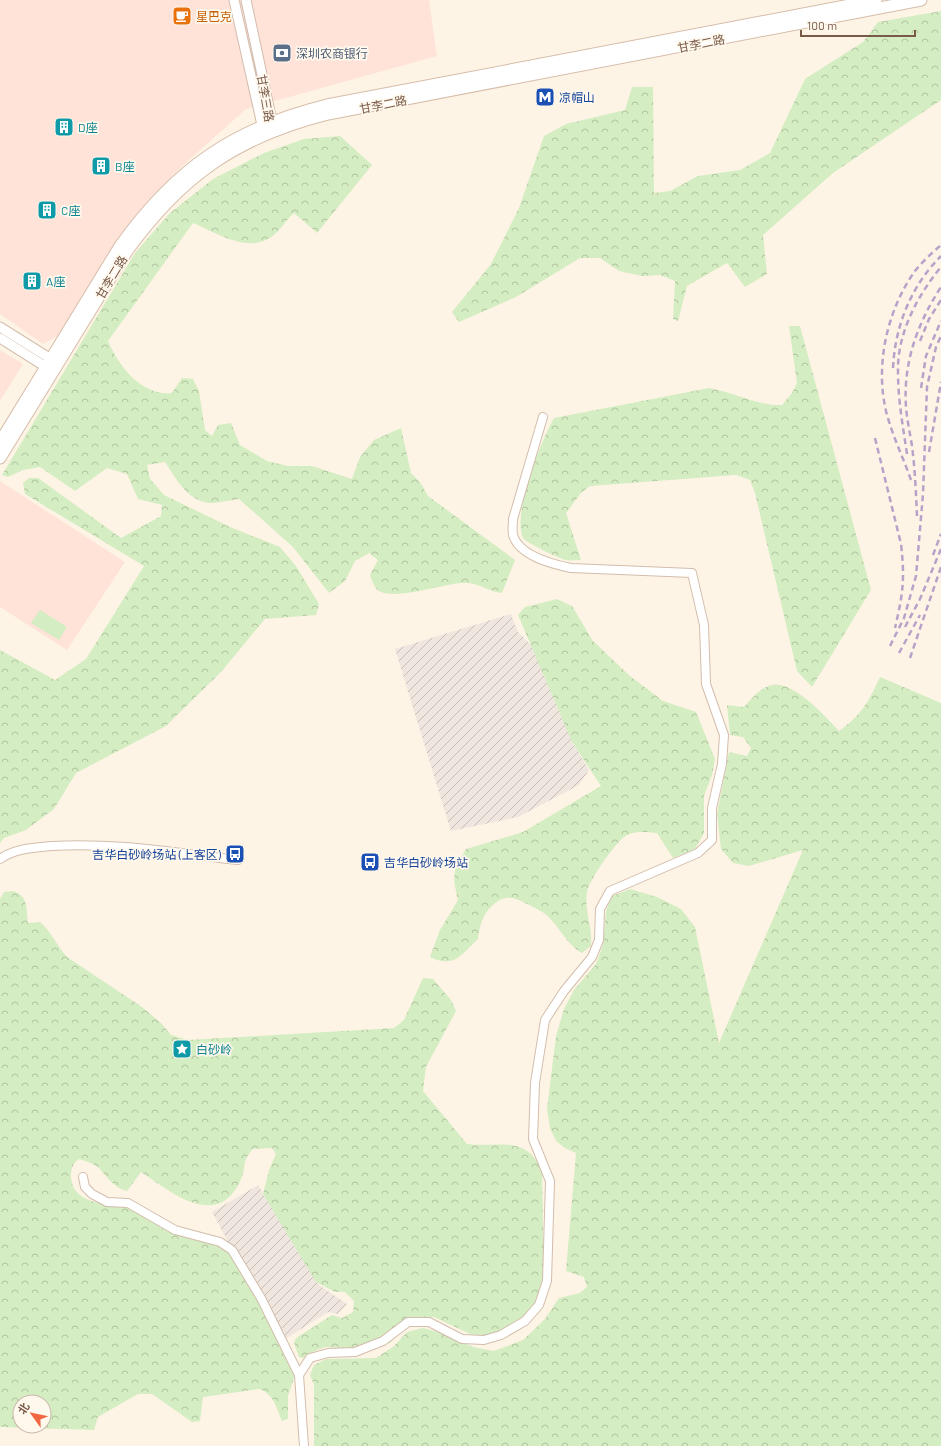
<svg xmlns="http://www.w3.org/2000/svg" width="941" height="1446" viewBox="0 0 941 1446" font-family="Barlow,'Noto Sans SC',sans-serif">
  <style>
    .commercial { fill: #ffe3d8 }
    .industrial { fill: url(#industrial-furrows) }
    .grass { fill: #d4edc2 }
    .forest { fill: url(#forest-crowns); fill-rule: evenodd }
    .lines { fill: none; stroke-linecap: round; stroke-linejoin: round }
    .minor-casing { stroke: #d3bdac; stroke-width: 10 }
    .tertiary-casing { stroke: #d3bdac; stroke-width: 11 }
    .secondary-casing { stroke: #d6bdaa; stroke-width: 13 }
    .minor { stroke: #fff; stroke-width: 8 }
    .tertiary { stroke: #fff; stroke-width: 9 }
    .secondary { stroke: #fff; stroke-width: 11 }
    .rail { stroke: #b7a2c9; stroke-width: 2.5; stroke-dasharray: 6 4; stroke-linecap: butt }
    .labels { text-anchor: middle; dominant-baseline: central; stroke-width: 3.5; stroke-linejoin: round; paint-order: stroke }
    .food-label { font-size: 12px; fill: #c56008; stroke: #fff8ed; text-anchor: start }
    .street-label { font-size: 12px; fill: #795948; stroke: #fff8ed }
    .service-label { font-size: 12px; fill: #4e5e75; stroke: #fff8ed; text-anchor: start }
    .transit-label { font-size: 12px; fill: #164399; stroke: #fff8ed; text-anchor: start }
    .culture-label { font-size: 12px; fill: #0d838f; stroke: #fff8ed; text-anchor: start }
  </style>
  <defs>
    <pattern id="industrial-furrows" width="10" height="10" patternUnits="userSpaceOnUse"><rect width="10" height="10" fill="#eee6df"/><path d="M-1 1l2-2M0 10L10 0M9 11l2-2" fill="none" stroke="#c6bdb7"/></pattern>
    <pattern id="forest-crowns" width="20" height="18" patternUnits="userSpaceOnUse"><rect width="20" height="18" fill="#d4edc2"/><path d="M2 6a3 3 0 1 1 6 0M12 15a3 3 0 1 1 6 0" fill="none" stroke="#b1c3a0"/></pattern>
  </defs>
  <rect width="100%" height="100%" fill="#fef4e5"/>
  <g class="commercial">
    <path d="M 0,0 L 429,0 L 437,56 L 246,109 L 178,170 L 141,209 L 61,334 L 43,344 L 0,314 Z"/>
    <path d="M 0,350 L 23,364 L 0,401 Z"/>
    <path d="M 0,481 L 125,562 L 67,650 L 0,607 Z"/>
  </g>
  <g class="industrial">
    <path d="M 511,614 L 518,632 L 532,646 L 572,742 L 589,770 L 579,785 L 518,817 L 451,831 L 395,649 Z"/>
    <path d="M 258,1185 L 319,1285 L 347,1304 L 338,1314 L 328,1312 L 282,1341 L 212,1212 Z"/>
  </g>
  <path class="grass" d="M 40,610 L 67,627 L 59,640 L 31,623 Z"/>
  <g class="forest">
    <path d="M 941,11 L 941,100 L 833,173 L 763,235 L 767,274 L 745,287 L 727,263 L 687,286 L 678,321 L 673,319 L 675,281 L 660,275 L 642,276 L 619,271 L 600,258 L 580,258 L 516,297 L 459,322 L 452,312 L 491,264 L 519,208 L 544,136 L 566,124 L 625,110 L 632,87 L 653,87 L 654,193 L 670,191 L 698,176 L 740,170 L 770,153 L 805,79 L 863,42 L 878,22 Z"/>
    <path d="M 340,136 L 372,165 L 317,233 L 294,213 C 287,219 282,228 275,234 C 251,256 217,233 193,223 L 108,341 C 119,367 142,396 172,393 L 182,378 L 193,379 L 199,391 L 205,430 L 212,436 L 218,425 L 231,423 L 240,445 L 267,461 L 288,466 L 312,466 L 352,479 L 360,457 L 374,440 L 401,428 L 411,473 L 420,482 L 428,496 L 515,560 L 502,593 C 489,592 479,582 464,583 C 444,583 396,601 379,591 C 374,587 372,581 370,575 L 378,560 L 369,553 L 355,561 L 345,581 L 329,593 L 293,547 L 239,499 C 231,500 222,502 214,503 C 189,504 177,480 165,462 L 147,465 L 150,479 L 164,495 L 230,527 L 280,547 L 296,566 L 319,604 L 316,615 L 265,619 L 221,672 L 166,726 L 76,773 L 54,809 L 26,830 L 4,838 L 0,843 L 0,650 L 55,680 L 86,659 L 144,566 L 25,494 L 23,483 L 29,478 L 38,478 L 121,538 L 161,516 L 162,505 L 138,499 L 127,474 L 107,468 L 75,491 L 40,467 L 23,470 L 8,477 L 2,475 L 135,253 L 170,213 L 213,179 L 264,153 L 304,139 Z"/>
    <path d="M 789,326 L 800,326 L 871,590 L 812,687 L 797,671 L 755,493 L 750,480 L 736,475 L 590,486 L 581,493 L 566,513 L 581,560 C 577,560 571,561 566,560 C 560,559 525,542 523,538 C 512,513 541,441 554,418 L 709,388 C 734,392 757,406 782,405 L 792,393 L 797,383 Z"/>
    <path d="M 557,599 L 572,606 L 593,641 L 630,676 L 663,701 L 696,712 L 715,759 L 712,775 L 704,796 L 704,833 L 695,849 L 673,858 L 657,833 C 646,832 634,830 624,837 C 614,845 589,880 587,892 C 584,911 593,928 591,946 L 582,953 C 565,943 559,925 544,913 C 538,909 531,906 525,903 C 513,897 506,895 494,904 C 483,913 480,924 478,939 C 462,954 454,969 430,957 L 440,930 L 458,900 C 452,875 452,871 466,849 L 523,832 L 601,786 L 572,742 L 518,615 L 525,607 Z"/>
    <path d="M 880,677 L 941,703 L 941,1446 L 314,1446 L 314,1385 L 310,1375 L 314,1365 L 326,1359 L 376,1358 L 394,1346 L 407,1332 L 423,1328 L 442,1333 L 473,1347 L 494,1351 L 523,1340 L 545,1319 L 559,1298 L 580,1293 L 587,1287 L 584,1277 L 566,1271 L 576,1153 L 565,1148 L 556,1141 L 550,1128 L 547,1109 L 556,1036 L 564,1009 L 574,990 L 596,964 L 603,945 L 606,911 L 612,896 L 630,889 L 657,897 L 681,909 L 695,927 L 719,1043 L 803,850 L 749,866 L 733,863 L 721,849 L 717,814 L 729,752 L 747,756 L 751,748 L 743,737 L 730,735 L 727,705 L 744,707 C 752,698 760,688 772,685 C 793,680 826,717 839,731 C 861,716 869,701 880,677 Z"/>
    <path d="M 13,891 C 29,896 26,909 28,923 L 40,922 C 51,931 57,946 67,957 L 142,1007 L 161,1023 L 171,1035 L 188,1040 L 394,1028 L 404,1020 L 423,978 L 433,979 L 451,1000 L 456,1011 L 426,1067 L 423,1091 L 467,1144 C 499,1148 526,1134 542,1171 L 544,1278 L 538,1297 L 531,1311 L 517,1323 L 500,1332 L 485,1336 L 470,1334 L 434,1317 L 418,1319 L 403,1329 L 390,1343 L 372,1349 L 325,1347 L 312,1352 L 303,1358 L 299,1357 L 294,1343 L 296,1338 L 332,1315 L 342,1318 L 353,1312 L 354,1301 L 345,1292 L 335,1292 L 316,1282 L 263,1194 L 269,1170 L 276,1154 L 272,1148 L 253,1149 C 241,1162 247,1165 241,1179 C 218,1232 171,1192 141,1172 L 127,1191 C 114,1188 107,1177 99,1168 C 93,1163 85,1161 79,1159 C 72,1164 71,1169 71,1177 C 73,1208 114,1202 133,1210 C 146,1215 156,1226 169,1232 C 188,1240 212,1238 229,1253 C 235,1258 239,1268 244,1275 C 264,1307 279,1341 295,1375 L 288,1396 L 288,1419 L 282,1421 C 276,1407 274,1394 259,1389 L 203,1397 L 200,1421 L 192,1422 L 152,1394 L 138,1394 L 98,1417 L 94,1430 L 0,1427 L 0,899 L 4,892 ZM 20,1402 L 44,1402 L 44,1426 L 20,1426 Z"/>
  </g>
  <g class="lines">
    <g class="minor-casing">
      <g id="minor">
        <path d="M 0,859 C 16,848 34,848 52,846 C 115,842 176,853 238,860"/>
        <path d="M 83,1177 L 85,1187 L 92,1194 L 107,1202 L 128,1203 L 175,1230 L 220,1242 L 232,1250 L 261,1298 L 299,1375"/>
        <path d="M 304,1446 L 299,1375 L 310,1358 L 328,1353 L 355,1352 L 383,1341 L 408,1322 L 429,1322 L 462,1339 L 484,1340 L 501,1335 L 525,1321 L 539,1305 L 547,1281 L 550,1181 L 533,1139 L 535,1083 L 545,1020 L 564,991 L 592,957 L 599,940 L 600,909 L 610,891 L 698,853 L 712,840 L 712,808 L 722,764 L 724,735 L 706,684 L 704,625 L 692,573 L 571,568 C 552,564 519,556 513,535 C 512,530 513,523 513,519 L 543,417"/>
      </g>
    </g>
    <g class="tertiary-casing">
      <g id="tertiary">
        <path d="M 234,0 L 262,125 L 270,131 L 272,121 L 246,0"/>
        <path d="M 0,327 L 51,359 L 56,367 L 46,367 L 0,338"/>
      </g>
    </g>
    <g class="secondary-casing">
      <g id="secondary">
        <path d="M 0,442 L 120,246 C 176,168 234,128 327,105 L 876,0"/>
        <path d="M 0,458 L 127,251 C 182,175 237,137 328,114 L 921,0"/>
      </g>
    </g>
    <use href="#minor" class="minor"/>
    <use href="#tertiary" class="tertiary"/>
    <use href="#secondary" class="secondary"/>
    <g class="rail">
      <path d="M 920,341 L 929,319 L 941,300"/>
      <path d="M 893,368 C 895,326 911,286 941,256"/>
      <path d="M 921,388 L 926,356 L 941,321"/>
      <path d="M 875,438 L 901,544 C 905,579 903,594 895,628"/>
      <path d="M 929,452 L 941,382"/>
      <path d="M 907,454 C 903,427 898,400 898,372 C 897,334 917,296 941,267"/>
      <path d="M 911,480 C 903,457 892,435 886,411 C 875,365 887,310 915,271 C 922,262 932,253 941,245"/>
      <path d="M 917,516 C 916,493 915,469 912,446 C 910,433 907,420 906,407 C 903,363 917,324 941,287"/>
      <path d="M 933,555 L 941,534"/>
      <path d="M 905,627 L 920,599 L 941,549"/>
      <path d="M 890,646 L 904,618 L 916,576 L 923,494 L 927,387 L 936,347 L 941,336"/>
      <path d="M 899,653 L 920,615"/>
      <path d="M 910,658 L 941,567"/>
    </g>
  </g>
  <defs>
    <g id="cafe-square" transform="scale(1)"><rect x="-9" y="-9" width="18" height="18" rx="4" fill="#e8710a" stroke="#fff8ed"/><path d="M-5.5-4.5H6V0H3Q3 3.5 0 3.5H-2.5Q-5.5 3.5-5.5 0ZM3-3.2v2h1.7v-2ZM-6 4.5H4V6H-6Z" fill="#fff"/></g>
    <g id="bank-square" transform="scale(1)"><rect x="-9" y="-9" width="18" height="18" rx="4" fill="#5c6f8a" stroke="#fff8ed"/><path d="M-6-4H6V4H-6ZM0-2.3a2.3 2.3 0 1 0 0 4.6a2.3 2.3 0 1 0 0-4.6Z" fill="#fff"/></g>
    <g id="metro-square" transform="scale(1)"><rect x="-9" y="-9" width="18" height="18" rx="4" fill="#1a4fb4" stroke="#fff8ed"/><path d="M-5.5 5V-5H-3L0 0L3-5H5.5V5H3V-.5L0 4L-3-.5V5Z" fill="#fff"/></g>
    <g id="building-square" transform="scale(1)"><rect x="-9" y="-9" width="18" height="18" rx="4" fill="#0f9aa8" stroke="#fff8ed"/><path d="M-4-6H4V6H1V3H-1V6H-4ZM-2.5-4.3h1.7v1.8h-1.7ZM.8-4.3h1.7v1.8H.8ZM-2.5-1h1.7V.8h-1.7ZM.8-1h1.7V.8H.8Z" fill="#fff"/></g>
    <g id="bus-square" transform="scale(1)"><rect x="-9" y="-9" width="18" height="18" rx="4" fill="#1a4fb4" stroke="#fff8ed"/><path d="M-5-6H5V4H4V6H2V4H-2V6H-4V4H-5ZM-3.5-4V0h7V-4ZM-3.5 1.2v1.5H-2V1.2ZM2 1.2v1.5H3.5V1.2Z" fill="#fff"/></g>
    <g id="sight-square" transform="scale(1)"><rect x="-9" y="-9" width="18" height="18" rx="4" fill="#0f9aa8" stroke="#fff8ed"/><path d="M0-6L1.8-2.2L6-1.7L2.9 1.2L3.7 5.4L0 3.3L-3.7 5.4L-2.9 1.2L-6-1.7L-1.8-2.2Z" fill="#fff"/></g>
  </defs>
  <g fill-rule="evenodd">
    <use href="#cafe-square" x="182" y="16"/>
    <use href="#bank-square" x="282" y="53"/>
    <use href="#metro-square" x="545" y="97"/>
    <use href="#building-square" x="64" y="127"/>
    <use href="#building-square" x="101" y="166"/>
    <use href="#building-square" x="47" y="210"/>
    <use href="#building-square" x="32" y="281"/>
    <use href="#bus-square" x="235" y="854"/>
    <use href="#bus-square" x="370" y="862"/>
    <use href="#sight-square" x="182" y="1049"/>
  </g>
  <g class="labels">
    <g class="food-label">
      <text x="196" y="16">星巴克</text>
    </g>
    <g class="street-label">
      <text transform="translate(701 43) rotate(-11)">甘李二路</text>
      <text transform="translate(266 98) rotate(80)">甘李三路</text>
      <text transform="translate(383 104) rotate(-11)">甘李二路</text>
      <text transform="translate(111 277) rotate(-59)">甘李二路</text>
    </g>
    <g class="service-label">
      <text x="296" y="53">深圳农商银行</text>
    </g>
    <g class="transit-label">
      <text x="559" y="97">凉帽山</text>
      <text x="221" y="854" text-anchor="end">吉华白砂岭场站 (上客区)</text>
      <text x="384" y="862">吉华白砂岭场站</text>
    </g>
    <g class="culture-label">
      <text x="78" y="127">D座</text>
      <text x="115" y="166">B座</text>
      <text x="61" y="210">C座</text>
      <text x="46" y="281">A座</text>
      <text x="196" y="1049">白砂岭</text>
    </g>
  </g>
  <g transform="translate(32 1414) rotate(303)"><circle r="19" fill="#fff8ed" stroke="#c9b8ab"/>
  <path d="M0-3L7 15L0 10L-7 15Z" fill="#f16741"/>
  <text y="-6" font-size="11" font-weight="bold" text-anchor="middle" fill="#795948">北</text>
  </g>
  <path d="M801 30v6h114v-6" fill="none" stroke="#795948" stroke-width="2"/>
  <text x="807" y="30" font-size="12" fill="#795948" stroke="#fff8ed" stroke-width="3" paint-order="stroke">100 m</text>
</svg>
